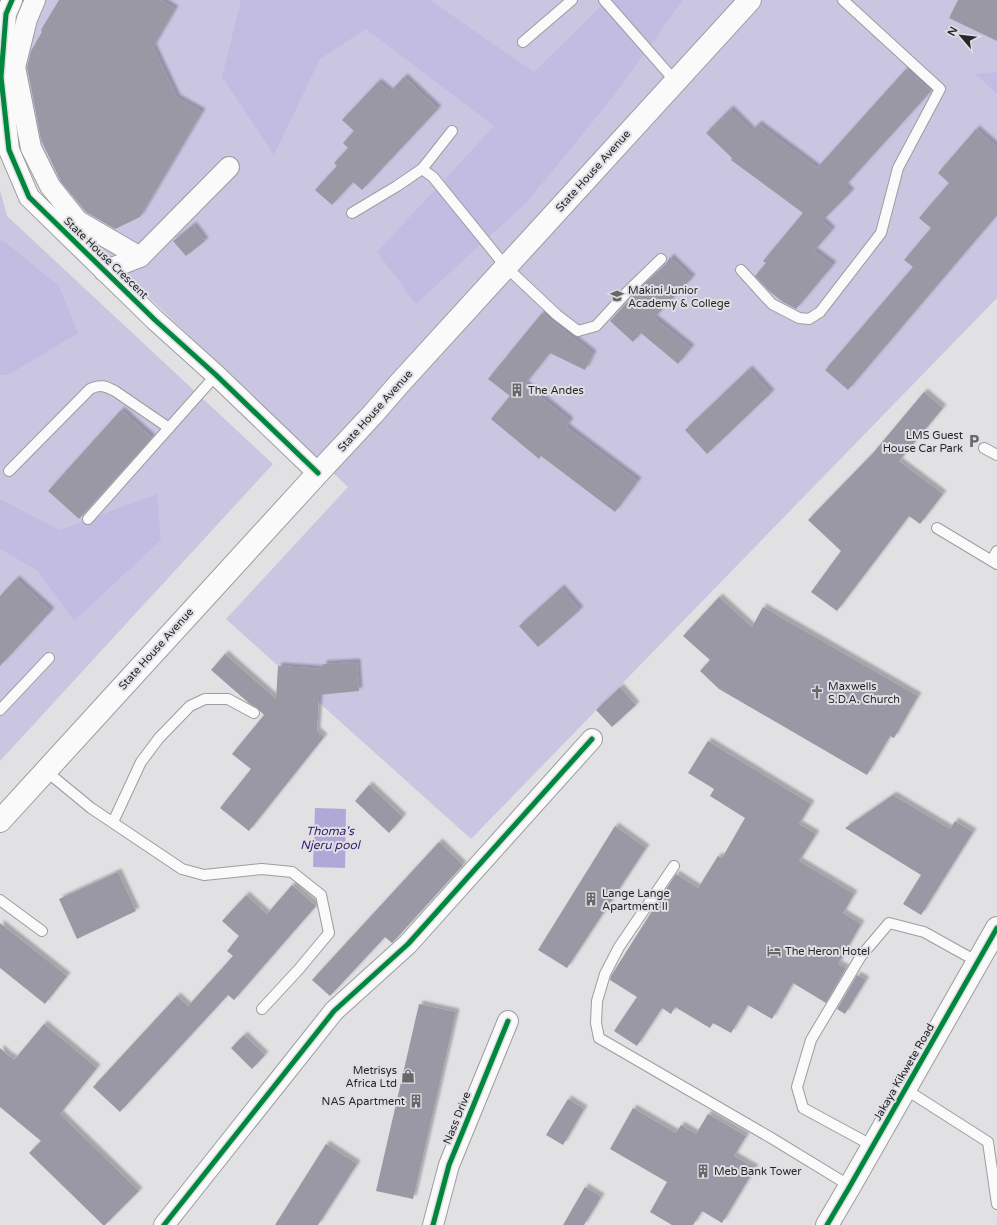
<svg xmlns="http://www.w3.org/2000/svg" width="997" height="1225" viewBox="0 0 997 1225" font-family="'Varela Round',sans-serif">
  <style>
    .green { fill: #cac6e2 }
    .forest { fill: #c3bce2 }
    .water { fill: #b0a9d7 }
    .building { fill: #9b98a5; filter: url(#shadow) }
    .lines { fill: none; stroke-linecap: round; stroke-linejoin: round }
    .lane-casing { stroke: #9d9c9e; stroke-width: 12 }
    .street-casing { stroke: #9d9c9e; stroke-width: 22 }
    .secondary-casing { stroke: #9d9c9e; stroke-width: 24 }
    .lane { stroke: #fafafb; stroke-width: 10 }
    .street { stroke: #fafafb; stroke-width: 20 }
    .secondary { stroke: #fafafb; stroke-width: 22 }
    .cycleway-casing { stroke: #e0dfe4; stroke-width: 8 }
    .cycleway { stroke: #00873e; stroke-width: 5 }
    .labels { text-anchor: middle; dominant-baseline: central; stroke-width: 4; stroke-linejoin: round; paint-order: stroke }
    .street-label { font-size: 11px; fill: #272729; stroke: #e0dfe4 }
    .poi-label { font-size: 11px; fill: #272729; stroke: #e0dfe4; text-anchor: start }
    .water-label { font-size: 12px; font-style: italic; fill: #351f6b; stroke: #e0dfe4 }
  </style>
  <defs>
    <filter id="shadow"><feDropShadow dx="3.5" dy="-3.5" stdDeviation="1" flood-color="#0004"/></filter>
  </defs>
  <rect width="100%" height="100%" fill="#e1e0e3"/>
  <g class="green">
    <path d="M 20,0 L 997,0 L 997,298 L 471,839 L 226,619 L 348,487 L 58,211 L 8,83 L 16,5 Z"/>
    <path d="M 0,190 L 7,216 L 273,464 L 0,761 Z"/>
  </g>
  <g class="forest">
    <path d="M 241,0 L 430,0 L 534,72 L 607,0 L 683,0 L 613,97 L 527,202 L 416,304 L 377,252 L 494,126 L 366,29 L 320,59 L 274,155 L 222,77 Z"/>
    <path d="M 997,72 L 997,94 L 975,74 Z"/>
    <path d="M 0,238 L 59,286 L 78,333 L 8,375 L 0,375 Z"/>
    <path d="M 157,494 L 161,540 L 74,621 L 38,571 L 0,549 L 0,499 L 60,530 Z"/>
  </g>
  <path class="water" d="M 315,808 L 346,809 L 345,868 L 313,867 Z"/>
  <g class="building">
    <path d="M 59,0 L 160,0 L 175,9 L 153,47 L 177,98 L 202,112 L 140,217 L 115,229 L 86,212 L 61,182 L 41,140 L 27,67 L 31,51 L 42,32 L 41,30 Z"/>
    <path d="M 958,0 L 997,0 L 997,41 L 949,18 Z"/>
    <path d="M 906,69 L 931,91 L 845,186 L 851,192 L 822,221 L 832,230 L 814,251 L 833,265 L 796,309 L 783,302 L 769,291 L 755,276 L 766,263 L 763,261 L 803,213 L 731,160 L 732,158 L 706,133 L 730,109 L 752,131 L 758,124 L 817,168 Z"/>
    <path d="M 404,77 L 438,109 L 362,190 L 353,182 L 332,205 L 315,190 L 337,166 L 334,163 L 348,148 L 343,143 L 354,131 L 342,120 L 378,82 L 390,92 Z"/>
    <path d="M 976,129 L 997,147 L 997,215 L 848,390 L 825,370 L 913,267 L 904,260 L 931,228 L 919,218 L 949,183 L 938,173 Z"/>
    <path d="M 193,225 L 205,241 L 186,256 L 173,241 Z"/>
    <path d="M 670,257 L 692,278 L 654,318 L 691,348 L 678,364 L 641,333 L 633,342 L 610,321 L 645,283 L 666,264 Z"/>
    <path d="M 542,313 L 593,354 L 585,370 L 550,353 L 525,384 L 570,421 L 566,427 L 638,481 L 615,512 L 541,456 L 539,459 L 491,419 L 510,396 L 488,379 Z"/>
    <path d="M 749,369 L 771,393 L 707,454 L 685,430 Z"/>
    <path d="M 924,392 L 943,408 L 899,461 L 943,494 L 920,524 L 909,516 L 837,611 L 811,592 L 841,551 L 808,520 L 873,453 Z"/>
    <path d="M 121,410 L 152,438 L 79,519 L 48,491 Z"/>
    <path d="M 16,579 L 51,611 L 0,666 L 0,596 Z"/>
    <path d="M 561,588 L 580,610 L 538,647 L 519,626 Z"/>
    <path d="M 719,597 L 752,627 L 763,607 L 918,696 L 894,738 L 890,736 L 867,775 L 719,689 L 700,671 L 710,660 L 683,636 Z"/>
    <path d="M 225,654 L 276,699 L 278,666 L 323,669 L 323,664 L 357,662 L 359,691 L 319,695 L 317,731 L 324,737 L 249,831 L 220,808 L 251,769 L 232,754 L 264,715 L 257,708 L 250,704 L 211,670 Z"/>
    <path d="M 620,687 L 636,705 L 612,727 L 596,710 Z"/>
    <path d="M 708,741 L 811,804 L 799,824 L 816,834 L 799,861 L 854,894 L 843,913 L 861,924 L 838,964 L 846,968 L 826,1003 L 793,983 L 772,1019 L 748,1005 L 731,1033 L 713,1023 L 710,1028 L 675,1007 L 671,1014 L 662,1008 L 637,1046 L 614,1031 L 637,997 L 610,980 L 611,976 L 659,900 L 676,874 L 698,888 L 718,856 L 722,858 L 745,818 L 710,796 L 714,789 L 688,773 Z"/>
    <path d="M 369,785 L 403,817 L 389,833 L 355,801 Z"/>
    <path d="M 893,795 L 950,829 L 955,821 L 973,832 L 921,915 L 903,904 L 921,875 L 845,828 Z"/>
    <path d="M 615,826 L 646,848 L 567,968 L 538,950 Z"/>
    <path d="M 439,842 L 463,865 L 393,942 L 392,943 L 385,937 L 330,996 L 312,980 Z"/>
    <path d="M 118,872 L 136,911 L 77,939 L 59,899 Z"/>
    <path d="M 292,885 L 316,906 L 234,1000 L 228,995 L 120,1112 L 93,1087 L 177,996 L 188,1006 L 233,956 L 227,951 L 239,936 L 222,921 L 246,895 L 267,914 Z"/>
    <path d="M 0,923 L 67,976 L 45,1004 L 0,968 Z"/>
    <path d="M 857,975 L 866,980 L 845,1014 L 837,1009 Z"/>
    <path d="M 419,1004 L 456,1012 L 413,1199 L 376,1191 Z"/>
    <path d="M 44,1024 L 97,1068 L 60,1114 L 139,1191 L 105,1225 L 103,1225 L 29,1153 L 41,1141 L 0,1107 L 0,1048 L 10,1057 L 11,1056 L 14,1060 Z"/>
    <path d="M 244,1035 L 265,1055 L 252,1069 L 231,1048 Z"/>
    <path d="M 568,1099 L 584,1109 L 563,1145 L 546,1135 Z"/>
    <path d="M 633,1108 L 676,1133 L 681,1125 L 696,1134 L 708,1114 L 746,1136 L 734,1156 L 755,1168 L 722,1223 L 702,1211 L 693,1225 L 672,1225 L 650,1212 L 667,1182 L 610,1149 Z"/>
    <path d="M 326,1144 L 357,1164 L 318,1225 L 275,1225 Z"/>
    <path d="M 585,1187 L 601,1197 L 584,1225 L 563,1225 Z"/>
  </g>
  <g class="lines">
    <g class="lane-casing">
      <g id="lane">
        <path d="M 604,0 L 675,81"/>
        <path d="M 523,42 L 572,0"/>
        <path d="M 422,169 L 452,131"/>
        <path d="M 352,213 L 397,186 L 422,169 L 433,177 L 506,267 L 557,315 L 578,331 L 596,326 L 628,291 L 661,259"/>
        <path d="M 741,270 L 772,304 L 799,318 L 809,319 L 820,312 L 881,233 L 898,168 L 940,89 L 843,0"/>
        <path d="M 984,448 L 997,455"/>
        <path d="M 9,471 L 90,389 C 101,384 105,386 115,391 L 169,428"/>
        <path d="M 88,519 L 216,375"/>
        <path d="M 937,528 L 997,564"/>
        <path d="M 992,560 L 997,551"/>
        <path d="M 0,710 L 49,658"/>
        <path d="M 46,771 L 91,808 L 182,869 L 204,875 L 262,869 L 292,872 L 321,895 L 329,933 L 299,969 L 262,1009"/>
        <path d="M 113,822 L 141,762 L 159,738 L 190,706 L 205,699 L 228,699 L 254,713"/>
        <path d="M 674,866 L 619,947 L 605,974 L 597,1001 L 596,1023 L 599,1038 L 773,1139 L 850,1186"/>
        <path d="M 0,900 L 42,931"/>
        <path d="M 905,1089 L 988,1142 L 997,1204"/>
        <path d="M 873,1146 L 803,1108 L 797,1087 L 811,1040 L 861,956 L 889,923 L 924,932 L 978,962"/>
      </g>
    </g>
    <g class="street-casing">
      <g id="street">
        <path d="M 12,0 L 6,14 L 1,77 L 9,150 L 29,197 L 155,320 L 216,375 L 318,473"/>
        <path d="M 35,0 L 27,19 L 15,67 L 31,148 L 50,186 L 78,221 L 140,257"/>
        <path d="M 104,271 L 140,257 L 229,167"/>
        <path d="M 164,1225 L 334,1011 L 408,944 L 592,739"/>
        <path d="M 433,1225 L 449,1165 L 508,1021"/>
      </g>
    </g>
    <g class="secondary-casing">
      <g id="secondary">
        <path d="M 0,821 L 318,473 L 373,414 L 399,384 L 750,0"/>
        <path d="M 827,1225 L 850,1186 L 997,928"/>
      </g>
    </g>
    <use href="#lane" class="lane"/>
    <use href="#street" class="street"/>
    <use href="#secondary" class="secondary"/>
    <g class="cycleway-casing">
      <g id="cycleway">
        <path d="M 12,0 L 6,14 L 1,77 L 9,150 L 29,197 L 155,320 L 216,375 L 318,473"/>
        <path d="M 164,1225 L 334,1011 L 408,944 L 592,739"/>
        <path d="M 433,1225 L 449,1165 L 508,1021"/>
        <path d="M 827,1225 L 850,1186 L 997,928"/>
      </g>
    </g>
    <use href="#cycleway" class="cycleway"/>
  </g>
  <defs>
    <g id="university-bare" transform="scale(1.08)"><path d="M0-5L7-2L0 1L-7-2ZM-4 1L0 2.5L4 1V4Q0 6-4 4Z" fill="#68686a" stroke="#e0dfe4" stroke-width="2.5" paint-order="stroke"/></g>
    <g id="building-bare" transform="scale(1.08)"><path d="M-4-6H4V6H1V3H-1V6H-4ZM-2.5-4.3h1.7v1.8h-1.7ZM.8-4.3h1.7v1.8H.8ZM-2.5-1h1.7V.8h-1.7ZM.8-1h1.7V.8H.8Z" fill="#68686a" stroke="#e0dfe4" stroke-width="2.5" paint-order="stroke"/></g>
    <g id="parking-bare" transform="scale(1.08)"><path d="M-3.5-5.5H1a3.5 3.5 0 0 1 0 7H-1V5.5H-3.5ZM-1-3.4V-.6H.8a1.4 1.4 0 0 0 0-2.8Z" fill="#68686a" stroke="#e0dfe4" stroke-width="2.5" paint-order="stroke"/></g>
    <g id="church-bare" transform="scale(1.08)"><path d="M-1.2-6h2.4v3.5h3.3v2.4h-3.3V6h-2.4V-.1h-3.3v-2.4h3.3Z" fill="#68686a" stroke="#e0dfe4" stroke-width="2.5" paint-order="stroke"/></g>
    <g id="hotel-bare" transform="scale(1.08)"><path d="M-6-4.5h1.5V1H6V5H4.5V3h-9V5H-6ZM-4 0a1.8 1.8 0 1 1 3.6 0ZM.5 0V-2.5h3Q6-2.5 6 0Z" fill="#68686a" stroke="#e0dfe4" stroke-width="2.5" paint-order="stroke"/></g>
    <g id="shop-bare" transform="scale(1.08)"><path d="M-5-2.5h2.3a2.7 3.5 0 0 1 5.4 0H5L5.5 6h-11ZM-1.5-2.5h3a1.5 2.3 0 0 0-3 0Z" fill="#68686a" stroke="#e0dfe4" stroke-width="2.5" paint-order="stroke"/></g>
  </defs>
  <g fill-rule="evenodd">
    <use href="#university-bare" x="617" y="296"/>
    <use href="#building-bare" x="517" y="390"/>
    <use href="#parking-bare" x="974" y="441"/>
    <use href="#church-bare" x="817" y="692"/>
    <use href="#building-bare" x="591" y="899"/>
    <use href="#hotel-bare" x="774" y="951"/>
    <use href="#shop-bare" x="408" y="1076"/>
    <use href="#building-bare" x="416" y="1101"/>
    <use href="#building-bare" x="703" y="1171"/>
  </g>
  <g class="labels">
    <g class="street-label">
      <text transform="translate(593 171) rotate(-48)">State House Avenue</text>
      <text transform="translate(106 258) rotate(44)">State House Crescent</text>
      <text transform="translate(375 411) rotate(-48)">State House Avenue</text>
      <text transform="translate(156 649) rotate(-48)">State House Avenue</text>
      <text transform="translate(904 1072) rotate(-60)">Jakaya Kikwete Road</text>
      <text transform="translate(457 1118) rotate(-68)">Nass Drive</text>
    </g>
    <g class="poi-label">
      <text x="628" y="290">Makini Junior<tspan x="628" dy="13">Academy &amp; College</tspan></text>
      <text x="528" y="390">The Andes</text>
      <text x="963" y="435" text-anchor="end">LMS Guest<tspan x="963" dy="13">House Car Park</tspan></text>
      <text x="828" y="686">Maxwells<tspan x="828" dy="13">S.D.A. Church</tspan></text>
      <text x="602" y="893">Lange Lange<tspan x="602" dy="13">Apartment II</tspan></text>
      <text x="785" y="951">The Heron Hotel</text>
      <text x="397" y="1070" text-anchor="end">Metrisys<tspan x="397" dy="13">Africa Ltd</tspan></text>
      <text x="405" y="1101" text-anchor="end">NAS Apartment</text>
      <text x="714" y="1171">Meb Bank Tower</text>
    </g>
    <g class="water-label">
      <text x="330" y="831">Thoma's<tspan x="330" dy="14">Njeru pool</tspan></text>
    </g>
  </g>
  <g transform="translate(961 36) rotate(298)" stroke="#e0dfe4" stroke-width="3" paint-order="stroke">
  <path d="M0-3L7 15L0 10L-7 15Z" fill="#272729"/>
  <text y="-6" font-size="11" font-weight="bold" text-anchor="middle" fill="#272729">N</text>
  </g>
</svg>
